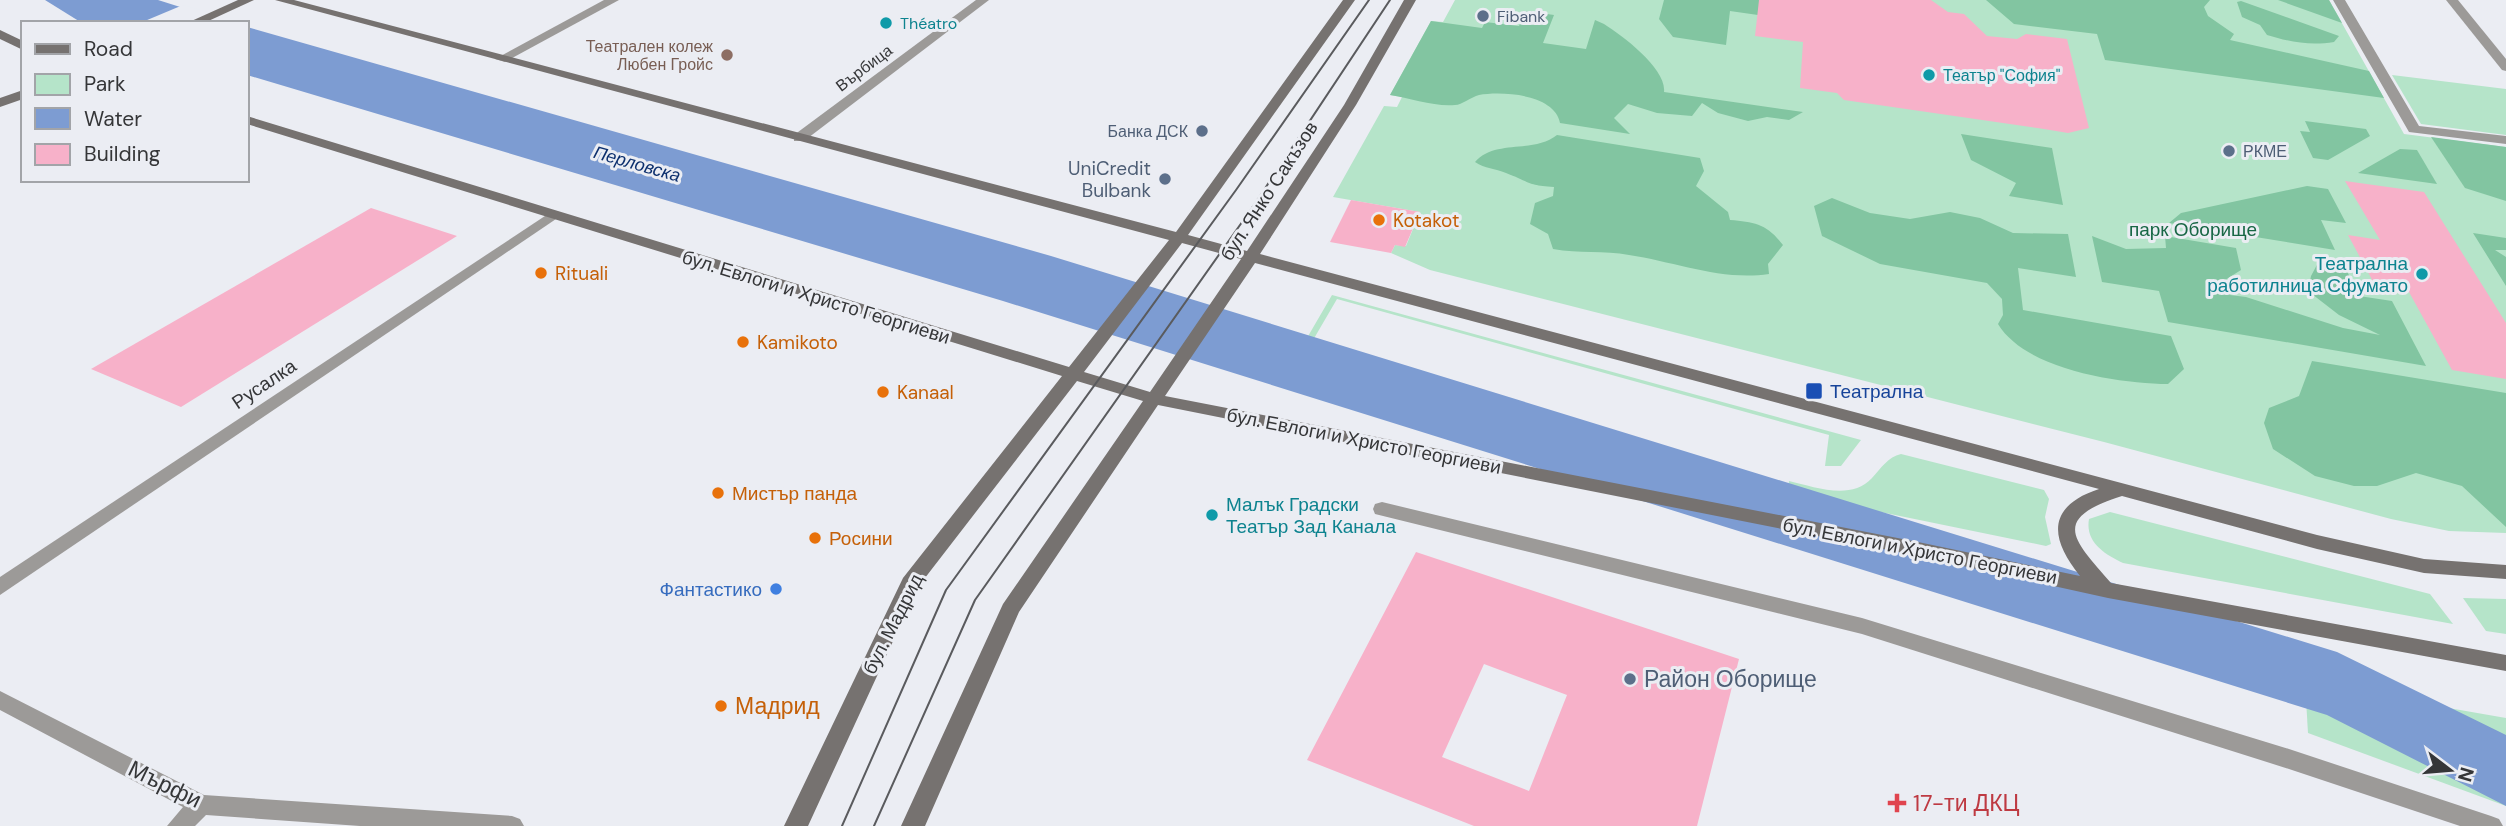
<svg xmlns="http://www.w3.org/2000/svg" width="2506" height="826" viewBox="0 0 2506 826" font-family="'DM Sans',sans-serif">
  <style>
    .green { fill: #b5e4c9 }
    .forest { fill: #82c5a1 }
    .water { fill: #7d9cd2 }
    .pier { fill: #ebedf3 }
    .building { fill: #f7b1c9; fill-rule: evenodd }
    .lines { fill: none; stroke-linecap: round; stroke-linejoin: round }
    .street { fill: #9c9a98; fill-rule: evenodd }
    .secondary { fill: #767270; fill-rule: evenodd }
    .tram { stroke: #5a5b5e; stroke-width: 2 }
    .service-dot { fill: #5c6f8a; stroke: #ebedf3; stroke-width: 2.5 }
    .culture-dot { fill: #0f9aa8; stroke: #ebedf3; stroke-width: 2.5 }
    .education-dot { fill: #8d6e63; stroke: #ebedf3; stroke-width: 2.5 }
    .food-dot { fill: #e8710a; stroke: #ebedf3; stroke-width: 2.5 }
    .transit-dot { fill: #1a4fb4; stroke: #ebedf3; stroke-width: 2.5 }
    .shop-dot { fill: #3f7fe0; stroke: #ebedf3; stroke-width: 2.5 }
    .health-dot { fill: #e0444e; stroke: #ebedf3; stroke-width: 2.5 }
    .labels { text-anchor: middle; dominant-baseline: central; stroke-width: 6; stroke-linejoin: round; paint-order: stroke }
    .far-service-label { font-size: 16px; fill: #4e5e75; stroke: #ebedf3; text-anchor: start }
    .far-culture-label { font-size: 16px; fill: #0d838f; stroke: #ebedf3; text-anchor: start }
    .far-education-label { font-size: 16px; fill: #785e54; stroke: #ebedf3; text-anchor: end }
    .far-street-label { font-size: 16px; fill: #353638; stroke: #ebedf3 }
    .far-water-label { font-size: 18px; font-style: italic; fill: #0d306e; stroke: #ebedf3 }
    .service-label { font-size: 19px; fill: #4e5e75; stroke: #ebedf3; text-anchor: end }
    .street-label { font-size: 19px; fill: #353638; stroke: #ebedf3 }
    .food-label { font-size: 19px; fill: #c56008; stroke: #ebedf3; text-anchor: start }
    .park-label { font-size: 19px; fill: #186745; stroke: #ebedf3 }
    .culture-label { font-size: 19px; fill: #0d838f; stroke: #ebedf3; text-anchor: end }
    .transit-label { font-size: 19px; fill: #164399; stroke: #ebedf3; text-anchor: start }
    .shop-label { font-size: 19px; fill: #366cbe; stroke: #ebedf3; text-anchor: end }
    .near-service-label { font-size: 23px; fill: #4e5e75; stroke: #ebedf3; text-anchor: start }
    .near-food-label { font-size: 23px; fill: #c56008; stroke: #ebedf3; text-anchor: start }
    .near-street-label { font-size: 23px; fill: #353638; stroke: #ebedf3 }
    .near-health-label { font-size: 23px; fill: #be3a42; stroke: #ebedf3; text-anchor: start }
  </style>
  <rect width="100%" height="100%" fill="#ebedf3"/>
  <g class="green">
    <path d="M 1455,0 L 2329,0 L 2404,134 L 2506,147 L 2506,533 L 2449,531 L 2391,519 L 2104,442 L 1430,270 L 1391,253 L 1395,245 L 1406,246 L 1420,212 L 1333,197 L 1384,106 L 1397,107 L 1402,97 L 1390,95 L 1431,21 L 1443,22 Z"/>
    <path d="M 2392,75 L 2506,89 L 2506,135 L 2421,124 Z"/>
    <path d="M 1332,295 L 1861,440 L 1841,466 L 1825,466 L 1829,435 L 1337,299 L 1288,383 L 1282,381 Z"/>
    <path d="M 1901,454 L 2044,490 L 2049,499 L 2045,517 L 2051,544 L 2046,546 L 1788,493 L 1789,481 C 1815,487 1851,501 1872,478 C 1881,468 1888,457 1901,454 Z"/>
    <path d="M 2110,512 L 2430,594 L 2453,624 L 2123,563 C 2104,554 2085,542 2089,519 Z"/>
    <path d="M 2463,598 L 2506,599 L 2506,634 L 2486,631 Z"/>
    <path d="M 2305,683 L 2506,718 L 2506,806 L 2308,733 Z"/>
  </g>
  <g class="forest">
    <path d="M 1664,0 L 1766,0 L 1758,15 L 1730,11 L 1726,45 L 1673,37 L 1659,19 Z"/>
    <path d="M 1986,0 L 2210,0 L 2204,7 L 2208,16 L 2234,34 L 2230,40 L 2369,71 L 2384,98 L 2105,60 L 2097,34 L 2014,24 Z"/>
    <path d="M 2278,0 L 2329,0 L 2342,23 Z"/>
    <path d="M 2241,1 L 2339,36 L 2334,42 C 2310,46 2290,42 2267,35 L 2260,25 L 2242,17 L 2237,2 Z"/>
    <path d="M 1526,11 L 1554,15 L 1543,43 L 1586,49 L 1595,20 L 1604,24 C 1623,36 1667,69 1664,92 L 1803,112 L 1789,120 L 1767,117 L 1748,121 L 1718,113 L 1702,103 L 1692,116 L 1657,113 L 1628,104 L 1614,118 L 1630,134 L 1560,123 C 1555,94 1502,91 1479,95 C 1471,97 1462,105 1455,105 C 1435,107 1410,98 1390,95 L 1431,21 L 1482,28 L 1485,22 L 1519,26 Z"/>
    <path d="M 2305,121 L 2366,129 L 2370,136 L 2328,160 L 2313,158 L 2300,131 L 2310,132 Z"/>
    <path d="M 1961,134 L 2052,148 L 2063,205 L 2009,196 L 2016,183 L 1971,160 Z"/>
    <path d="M 1557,135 L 1700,158 L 1704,171 L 1696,186 L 1728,212 L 1730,220 C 1755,222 1767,224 1783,245 L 1768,264 L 1769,274 C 1721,281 1676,262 1629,255 C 1604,250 1579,254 1553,249 L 1548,234 L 1530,224 L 1535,203 L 1553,196 L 1554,187 C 1526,185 1530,182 1506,173 C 1495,168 1485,169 1475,162 C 1495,139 1533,154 1557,135 Z"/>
    <path d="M 2431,137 L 2506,147 L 2506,201 L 2465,188 Z"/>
    <path d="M 2400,149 L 2417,150 L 2437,184 L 2358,173 Z"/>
    <path d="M 2307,186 L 2328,189 L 2346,223 L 2321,220 L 2335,250 L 2169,223 L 2181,213 Z"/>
    <path d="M 1832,198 L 1870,213 L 1910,219 L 1950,212 L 1980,218 L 2013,233 L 2068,234 L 2076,277 L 2018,268 L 2023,310 L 2171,336 L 2184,369 L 2168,384 C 2118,383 2026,370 1998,324 L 2003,315 L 2002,299 L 1987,283 L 1880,264 L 1822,236 L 1814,206 Z"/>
    <path d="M 2473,233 L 2506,238 L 2506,250 L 2495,250 L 2506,257 L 2506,286 Z"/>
    <path d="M 2092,236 L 2126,249 L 2166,248 L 2165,236 L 2236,248 L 2241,270 L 2225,280 L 2230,295 L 2246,297 L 2343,328 L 2380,335 L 2339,315 L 2308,291 L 2311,276 L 2319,261 L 2344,265 L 2359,296 L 2392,301 L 2426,366 L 2168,322 L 2159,291 L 2102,282 Z"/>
    <path d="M 2312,361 L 2506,393 L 2506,527 L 2462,486 L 2416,473 L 2377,486 L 2354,486 L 2315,476 L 2273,449 L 2264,423 L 2269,408 L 2299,396 Z"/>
  </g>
  <g class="water">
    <path d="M 45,0 L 158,0 L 231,23 L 82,23 Z"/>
    <path d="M 247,27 L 1051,256 L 2337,652 L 2506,735 L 2506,806 L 2327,715 L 1003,301 L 247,75 Z"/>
  </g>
  <path class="pier" d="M 183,5 L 232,19 L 235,23 L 140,23 Z"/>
  <g class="building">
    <path d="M 1759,0 L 1931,0 L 1948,12 L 1964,14 L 1987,36 L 2017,39 L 2026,34 L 2067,39 L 2089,128 L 2068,133 L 2044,129 L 1844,100 L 1837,93 L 1800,88 L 1803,42 L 1755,36 Z"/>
    <path d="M 2345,181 L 2424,192 L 2506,323 L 2506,379 L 2452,370 L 2409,292 L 2376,287 L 2348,235 L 2380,240 Z"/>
    <path d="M 1351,200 L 1420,212 L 1405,247 L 1395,245 L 1391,253 L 1330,242 Z"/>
    <path d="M 371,208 L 457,236 L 181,407 L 91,369 Z"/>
    <path d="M 1416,552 L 1739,659 L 1697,826 L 1474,826 L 1307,760 ZM 1484,664 L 1567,695 L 1529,791 L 1442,757 Z"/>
  </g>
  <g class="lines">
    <g class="street">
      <path d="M 604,0 L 619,0 L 505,62 L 495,59 Z"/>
      <path d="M 976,0 L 989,0 L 804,141 L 794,141 L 794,135 Z"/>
      <path d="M 2333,0 L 2345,0 L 2419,126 L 2506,136 L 2506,144 L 2409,132 Z"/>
      <path d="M 2446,0 L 2458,0 L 2506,59 L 2506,71 L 2502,70 Z"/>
      <path d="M 551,212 L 556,213 L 556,219 L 0,595 L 0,577 Z"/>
      <path d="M 1382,502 L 1862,618 L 2289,749 L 2491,816 L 2499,819 L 2503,826 L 2460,826 L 2289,769 L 1862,634 L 1375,514 L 1373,509 L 1375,504 Z"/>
      <path d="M 0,691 L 204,795 L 512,816 L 520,819 L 524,826 L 360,826 L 206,815 L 195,826 L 167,826 L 183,807 L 0,710 Z"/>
    </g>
    <g class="secondary">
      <path d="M 238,0 L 254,0 L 204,23 L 187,23 Z"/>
      <path d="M 275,0 L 294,0 L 1176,232 L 1343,0 L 1355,0 L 1188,235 L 1247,251 L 1344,105 L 1404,0 L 1416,0 L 1356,105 L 1260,254 L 2317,535 L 2424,559 L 2506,565 L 2506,579 L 2424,573 L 2317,549 L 2122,496 C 2049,519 2074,540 2111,583 L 2506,655 L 2506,671 L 2108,598 L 1918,556 L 1158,405 L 1019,612 L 925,826 L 901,826 L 1003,604 L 1143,401 L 1077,381 L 918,587 L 808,826 L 784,826 L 903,578 L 1062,376 L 247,124 L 247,116 L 1069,367 L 1169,240 ZM 1182,243 L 1241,259 L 1150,392 L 1084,372 ZM 1255,263 L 2099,489 C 2047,506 2049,538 2080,576 L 1918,542 L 1165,396 Z"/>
      <path d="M 0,30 L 23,41 L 23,50 L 0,39 Z"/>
      <path d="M 23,90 L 23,99 L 0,107 L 0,98 Z"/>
    </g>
    <g class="tram">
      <path d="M 842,826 L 946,590 L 1236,190 L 1369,0"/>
      <path d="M 874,826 L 975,600 L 1252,208 L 1390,0"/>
    </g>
  </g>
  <g class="service-dot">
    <circle cx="1483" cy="16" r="7"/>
    <circle cx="1202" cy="131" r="7"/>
    <circle cx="2229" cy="151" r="7"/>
    <circle cx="1165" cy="179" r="7"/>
    <circle cx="1630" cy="679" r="7"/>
  </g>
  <g class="culture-dot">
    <circle cx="886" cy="23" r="7"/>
    <circle cx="1929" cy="75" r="7"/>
    <circle cx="2422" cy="274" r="7"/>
    <circle cx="1212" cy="515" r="7"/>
  </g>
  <circle class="education-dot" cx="727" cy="55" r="7"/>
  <g class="food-dot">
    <circle cx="1379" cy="220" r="7"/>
    <circle cx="541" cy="273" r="7"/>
    <circle cx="743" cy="342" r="7"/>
    <circle cx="883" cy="392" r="7"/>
    <circle cx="718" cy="493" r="7"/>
    <circle cx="815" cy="538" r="7"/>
    <circle cx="721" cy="706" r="7"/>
  </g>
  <rect class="transit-dot" x="1805" y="382" width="18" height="18" rx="3.5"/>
  <circle class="shop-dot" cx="776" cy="589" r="7"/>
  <path class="health-dot" d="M1893.5 792.5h7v7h7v7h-7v7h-7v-7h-7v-7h7z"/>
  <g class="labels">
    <g class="far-service-label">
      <text x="1497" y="16">Fibank</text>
      <text x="1188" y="131" text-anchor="end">Банка ДСК</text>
      <text x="2243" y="151">РКМЕ</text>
    </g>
    <g class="far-culture-label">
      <text x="900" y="23">Théatro</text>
      <text x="1943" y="75">Театър "София"</text>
    </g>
    <g class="far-education-label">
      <text x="713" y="46">Театрален колеж<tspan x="713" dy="18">Любен Гройс</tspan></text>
    </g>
    <g class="far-street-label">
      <text transform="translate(864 68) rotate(-37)">Върбица</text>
    </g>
    <g class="far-water-label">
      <text transform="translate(637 164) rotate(16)">Перловска</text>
    </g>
    <g class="service-label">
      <text x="1151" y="168">UniCredit<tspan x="1151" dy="22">Bulbank</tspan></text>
    </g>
    <g class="street-label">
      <text transform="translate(1269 191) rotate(-57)">бул. Янко Сакъзов</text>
      <text transform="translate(816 297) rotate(17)">бул. Евлоги и Христо Георгиеви</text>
      <text transform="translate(264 384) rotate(-34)">Русалка</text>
      <text transform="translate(1364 441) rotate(11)">бул. Евлоги и Христо Георгиеви</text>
      <text transform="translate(1920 551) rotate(11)">бул. Евлоги и Христо Георгиеви</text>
      <text transform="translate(893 624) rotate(-63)">бул. Мадрид</text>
    </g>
    <g class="food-label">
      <text x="1393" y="220">Kotakot</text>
      <text x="555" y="273">Rituali</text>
      <text x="757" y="342">Kamikoto</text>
      <text x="897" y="392">Kanaal</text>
      <text x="732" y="493">Мистър панда</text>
      <text x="829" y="538">Росини</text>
    </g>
    <g class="park-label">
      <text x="2193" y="229">парк Оборище</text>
    </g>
    <g class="culture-label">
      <text x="2408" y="263">Театрална<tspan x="2408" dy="22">работилница Сфумато</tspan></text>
      <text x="1226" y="504" text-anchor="start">Малък Градски<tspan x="1226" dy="22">Театър Зад Канала</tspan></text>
    </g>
    <g class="transit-label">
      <text x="1830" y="391">Театрална</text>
    </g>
    <g class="shop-label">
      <text x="762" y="589">Фантастико</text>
    </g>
    <g class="near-service-label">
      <text x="1644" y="679">Район Оборище</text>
    </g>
    <g class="near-food-label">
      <text x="735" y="706">Мадрид</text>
    </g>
    <g class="near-street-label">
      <text transform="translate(165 784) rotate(26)">Мърфи</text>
    </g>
    <g class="near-health-label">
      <text x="1913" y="803">17-ти ДКЦ</text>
    </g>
  </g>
  <rect x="21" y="21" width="228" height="161" fill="#ebedf3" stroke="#a2a4a8" stroke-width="2"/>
  <rect x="35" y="44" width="35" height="10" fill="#767270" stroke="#a2a4a8" stroke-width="2"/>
  <text x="84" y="56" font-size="21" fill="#353638">Road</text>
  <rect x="35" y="74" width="35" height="21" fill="#b5e4c9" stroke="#a2a4a8" stroke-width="2"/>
  <text x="84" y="91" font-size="21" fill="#353638">Park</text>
  <rect x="35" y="108" width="35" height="21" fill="#7d9cd2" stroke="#a2a4a8" stroke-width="2"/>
  <text x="84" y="126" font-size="21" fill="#353638">Water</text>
  <rect x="35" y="144" width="35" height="21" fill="#f7b1c9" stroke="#a2a4a8" stroke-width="2"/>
  <text x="84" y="161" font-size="21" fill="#353638">Building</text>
  <g transform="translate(2450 770) rotate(106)" stroke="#ebedf3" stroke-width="5" paint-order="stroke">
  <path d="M0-5L12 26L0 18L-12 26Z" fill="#353638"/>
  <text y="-10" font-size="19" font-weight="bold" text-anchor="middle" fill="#353638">N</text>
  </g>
</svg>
